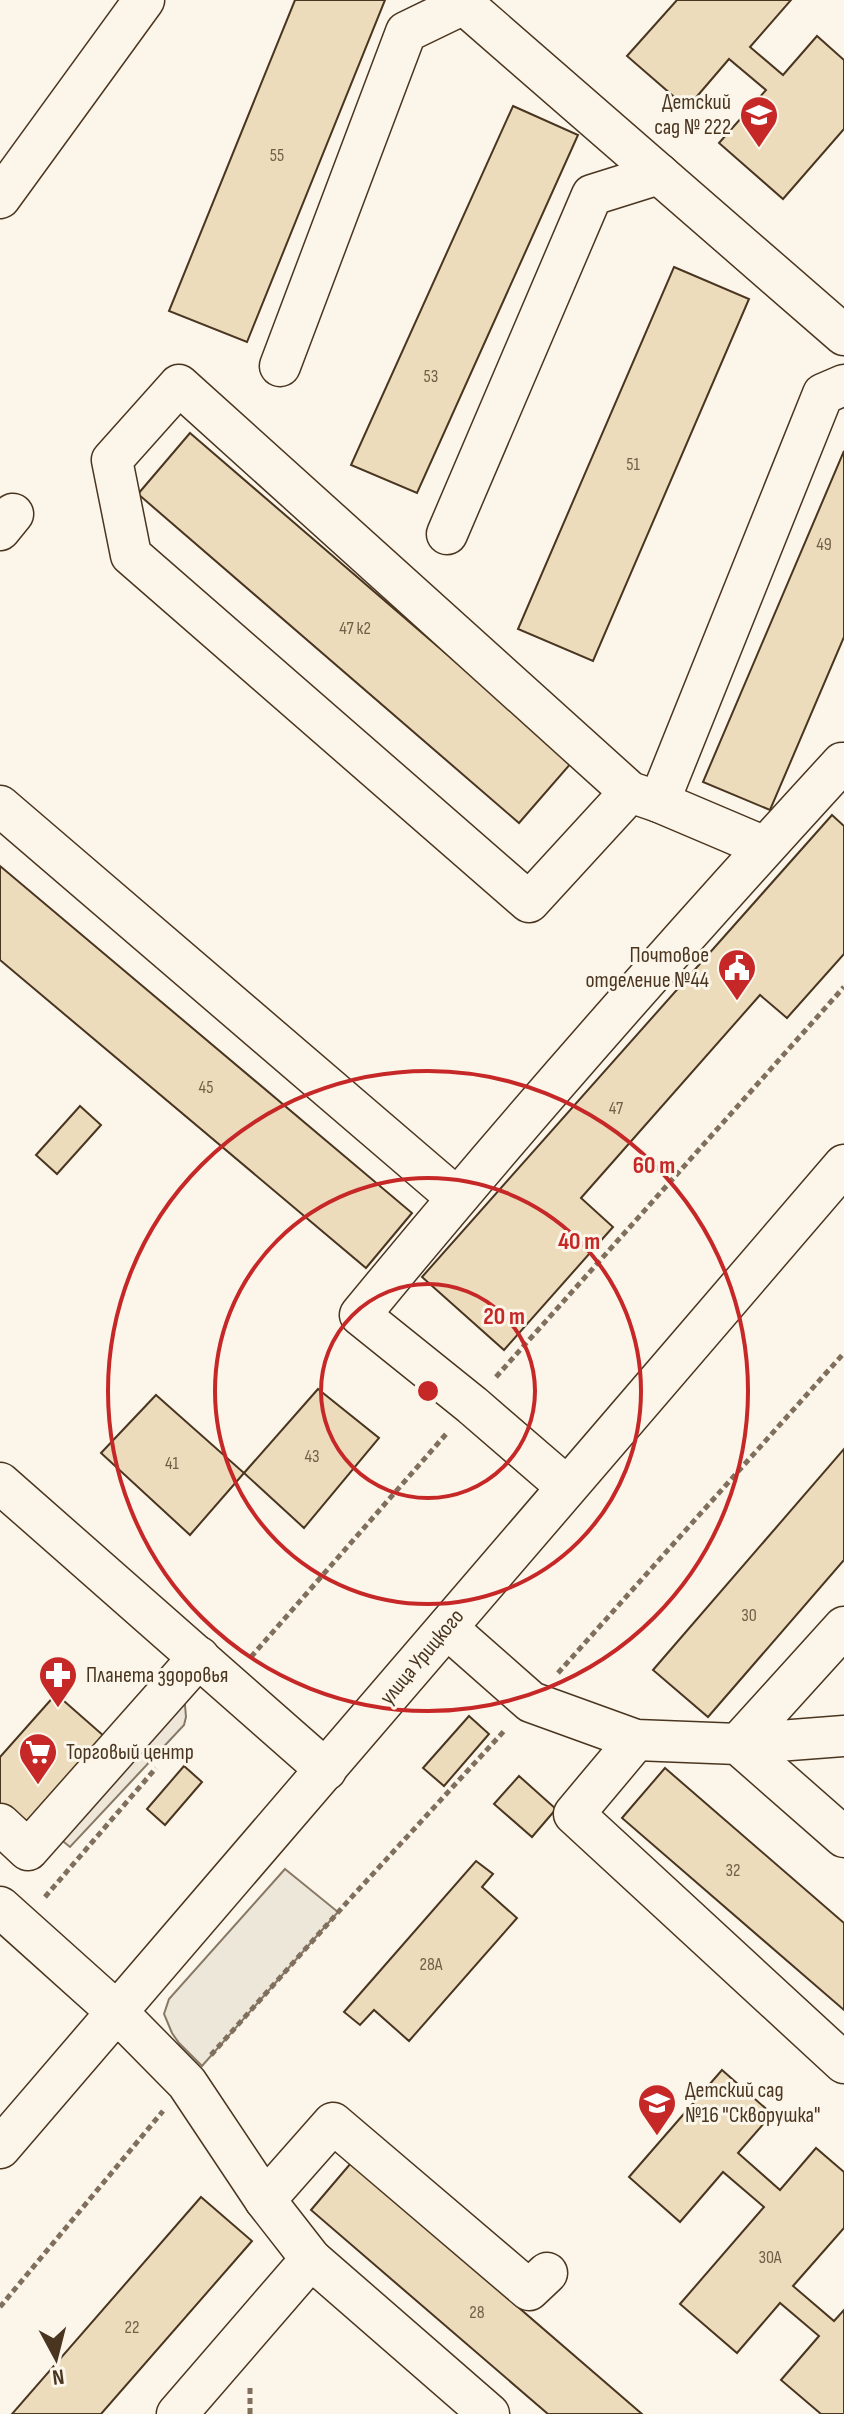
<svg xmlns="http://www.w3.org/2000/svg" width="844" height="2414" viewBox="0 0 844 2414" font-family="'Sofia Sans Condensed',sans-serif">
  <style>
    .green { fill: #ede6d9; stroke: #887966; stroke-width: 2 }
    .parking { fill: #ede7d9; stroke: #887966; stroke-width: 2 }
    .building { fill: #ecdcbc; stroke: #4a3520; stroke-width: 2 }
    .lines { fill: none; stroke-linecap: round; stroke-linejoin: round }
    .minor-casing { stroke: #4a3520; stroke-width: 43 }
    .path { stroke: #7f6f5c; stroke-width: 5; stroke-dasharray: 6 4; stroke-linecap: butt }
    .minor { stroke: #fbf6e9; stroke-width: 40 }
    .ring { fill: none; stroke: #c62828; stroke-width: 4 }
    .labels { text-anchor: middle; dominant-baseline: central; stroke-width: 6; stroke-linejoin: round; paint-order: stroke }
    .number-label { font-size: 18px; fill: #725f47 }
    .poi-label { font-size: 22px; fill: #4a3520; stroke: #fbf6e9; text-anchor: start }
    .street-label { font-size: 22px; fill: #4a3520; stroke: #fbf6e9 }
    .centre { fill: #c62828; stroke: #fbf6e9; stroke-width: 4 }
    .ring-label { font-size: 24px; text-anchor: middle; font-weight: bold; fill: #c62828; stroke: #fbf6e9; stroke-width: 6; stroke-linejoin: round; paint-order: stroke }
  </style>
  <rect width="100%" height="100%" fill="#fbf6e9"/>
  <path class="green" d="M 185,1705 L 186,1717 L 184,1725 L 70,1847 L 53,1833 L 178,1707 Z"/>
  <path class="parking" d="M 285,1869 L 338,1912 L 202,2066 L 179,2043 L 172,2033 L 164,2014 L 169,1999 Z"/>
  <g class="building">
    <path d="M 295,0 L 385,0 L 247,342 L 169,311 Z"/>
    <path d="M 677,0 L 791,0 L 750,47 L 783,75 L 817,36 L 844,60 L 844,129 L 783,199 L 719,143 L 766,90 L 729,59 L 687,108 L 627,56 Z"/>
    <path d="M 513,106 L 578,135 L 417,493 L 351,465 Z"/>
    <path d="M 674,267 L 749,299 L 593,661 L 518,629 Z"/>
    <path d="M 190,433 L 572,762 L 519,823 L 138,494 Z"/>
    <path d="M 844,451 L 844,637 L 770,810 L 703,782 Z"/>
    <path d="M 832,815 L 844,826 L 844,954 L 787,1018 L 760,995 L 581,1198 L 613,1227 L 504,1350 L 422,1277 Z"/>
    <path d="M 0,866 L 412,1213 L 366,1268 L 0,960 Z"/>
    <path d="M 80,1106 L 101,1125 L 57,1174 L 36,1155 Z"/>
    <path d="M 318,1389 L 379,1438 L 304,1528 L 244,1473 Z"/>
    <path d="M 156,1395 L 244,1473 L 190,1535 L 101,1453 Z"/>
    <path d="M 844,1449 L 844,1560 L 708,1717 L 653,1670 Z"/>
    <path d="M 56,1694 L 113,1744 L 27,1840 L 0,1815 L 0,1757 Z"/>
    <path d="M 469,1716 L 489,1734 L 444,1786 L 423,1768 Z"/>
    <path d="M 184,1766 L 202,1782 L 165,1825 L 147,1809 Z"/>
    <path d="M 665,1768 L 844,1923 L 844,2010 L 622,1818 Z"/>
    <path d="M 519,1776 L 556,1809 L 532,1837 L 494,1804 Z"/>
    <path d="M 476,1861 L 493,1874 L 482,1887 L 517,1918 L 409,2041 L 374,2010 L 360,2025 L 344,2012 Z"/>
    <path d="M 722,2070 L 772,2114 L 738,2153 L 780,2190 L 816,2148 L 844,2172 L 844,2228 L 793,2286 L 834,2321 L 844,2310 L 844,2414 L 821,2414 L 781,2380 L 819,2336 L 780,2303 L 737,2353 L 680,2304 L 764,2207 L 723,2172 L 680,2222 L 629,2177 Z"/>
    <path d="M 351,2163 L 642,2414 L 548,2414 L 311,2210 Z"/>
    <path d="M 201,2197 L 252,2241 L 101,2414 L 12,2414 Z"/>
  </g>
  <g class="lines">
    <g class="minor-casing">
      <g id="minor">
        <path d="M 459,0 L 844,335"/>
        <path d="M 0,198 L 144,0"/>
        <path d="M 280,366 L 406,32 L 464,4"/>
        <path d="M 0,530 L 13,514"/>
        <path d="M 447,534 L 592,195 L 659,174"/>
        <path d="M 630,792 L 179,385 L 112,460 L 131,555 L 529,902 L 630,792 L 659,802"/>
        <path d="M 0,806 L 457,1198"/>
        <path d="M 765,847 L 659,802 L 823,394 L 844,385"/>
        <path d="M 0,1483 L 326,1770"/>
        <path d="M 567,1487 L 472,1405 L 360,1315 C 515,1126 677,943 842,763 L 844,764"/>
        <path d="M 844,1627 L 738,1744 L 844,1736"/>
        <path d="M 447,1628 L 531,1702 L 636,1740 L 738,1744 L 844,1837"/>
        <path d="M 636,1740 L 574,1814 L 844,2063"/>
        <path d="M 0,1824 L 28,1850 L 199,1657"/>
        <path d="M 0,1907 L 117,2012 L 187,2083 L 265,2200 L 311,2259 L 489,2414"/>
        <path d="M 0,2148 L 844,1165"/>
        <path d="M 265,2200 L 333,2123 L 529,2290 L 547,2273"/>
        <path d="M 177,2414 L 311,2259"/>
      </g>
    </g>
    <g class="path">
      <path d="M 496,1377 L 844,987"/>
      <path d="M 251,1657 L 447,1433"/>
      <path d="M 558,1673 L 844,1353"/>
      <path d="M 45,1897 L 156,1768"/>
      <path d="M 211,2055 L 349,1900 L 505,1730"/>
      <path d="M 0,2307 L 163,2111"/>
      <path d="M 250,2414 L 250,2388"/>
    </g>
    <use href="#minor" class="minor"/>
  </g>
  <g class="ring">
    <circle cx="428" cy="1391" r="107"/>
    <circle cx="428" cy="1391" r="213"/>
    <circle cx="428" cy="1391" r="320"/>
  </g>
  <defs>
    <g id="school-pin" transform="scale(2)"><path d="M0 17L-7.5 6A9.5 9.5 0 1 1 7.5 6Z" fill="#c62828" stroke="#fbf6e9"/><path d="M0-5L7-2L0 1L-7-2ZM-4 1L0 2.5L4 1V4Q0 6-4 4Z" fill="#fff"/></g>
    <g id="civic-pin" transform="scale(2)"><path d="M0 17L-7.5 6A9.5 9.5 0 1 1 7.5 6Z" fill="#c62828" stroke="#fbf6e9"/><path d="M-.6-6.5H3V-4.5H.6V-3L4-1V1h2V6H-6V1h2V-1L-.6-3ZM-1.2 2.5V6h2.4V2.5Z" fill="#fff"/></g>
    <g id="pharmacy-pin" transform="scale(2)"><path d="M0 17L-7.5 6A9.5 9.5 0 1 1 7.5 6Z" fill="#c62828" stroke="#fbf6e9"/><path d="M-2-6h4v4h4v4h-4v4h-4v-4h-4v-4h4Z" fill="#fff"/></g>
    <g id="supermarket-pin" transform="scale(2)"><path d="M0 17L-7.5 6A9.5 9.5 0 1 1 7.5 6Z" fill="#c62828" stroke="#fbf6e9"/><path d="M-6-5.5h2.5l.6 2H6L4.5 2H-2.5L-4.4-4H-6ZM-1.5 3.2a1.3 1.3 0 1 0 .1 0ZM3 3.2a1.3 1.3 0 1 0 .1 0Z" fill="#fff"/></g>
  </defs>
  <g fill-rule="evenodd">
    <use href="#school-pin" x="759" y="115"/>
    <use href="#civic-pin" x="737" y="968"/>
    <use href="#pharmacy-pin" x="58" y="1675"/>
    <use href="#supermarket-pin" x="38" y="1752"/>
    <use href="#school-pin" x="657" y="2103"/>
  </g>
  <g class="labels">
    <g class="number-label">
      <text x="277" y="155">55</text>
      <text x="431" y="376">53</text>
      <text x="633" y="464">51</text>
      <text x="824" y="544">49</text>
      <text x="355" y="628">47 к2</text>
      <text x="206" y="1087">45</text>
      <text x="616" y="1108">47</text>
      <text x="312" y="1456">43</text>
      <text x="172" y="1463">41</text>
      <text x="749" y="1615">30</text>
      <text x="733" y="1870">32</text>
      <text x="431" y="1964">28А</text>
      <text x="770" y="2257">30А</text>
      <text x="477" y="2312">28</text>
      <text x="132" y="2327">22</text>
    </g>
    <g class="poi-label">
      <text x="731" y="102" text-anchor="end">Детский<tspan x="731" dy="25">сад № 222</tspan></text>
      <text x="709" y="955" text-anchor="end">Почтовое<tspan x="709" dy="25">отделение №44</tspan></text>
      <text x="86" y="1675">Планета здоровья</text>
      <text x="66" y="1752">Торговый центр</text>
      <text x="685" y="2090">Детский сад<tspan x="685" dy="25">№16 "Скворушка"</tspan></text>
    </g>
    <g class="street-label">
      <text transform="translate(422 1657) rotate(-50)">улица Урицкого</text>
    </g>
  </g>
  <circle cx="428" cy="1391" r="12" class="centre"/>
  <g class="ring-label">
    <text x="654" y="1173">60 m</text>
    <text x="579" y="1249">40 m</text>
    <text x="504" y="1324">20 m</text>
  </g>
  <g transform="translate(56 2358) rotate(173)" stroke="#fbf6e9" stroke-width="6" paint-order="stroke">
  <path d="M0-6L14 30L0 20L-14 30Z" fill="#4a3520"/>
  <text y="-12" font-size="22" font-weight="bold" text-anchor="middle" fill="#4a3520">N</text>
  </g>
</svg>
